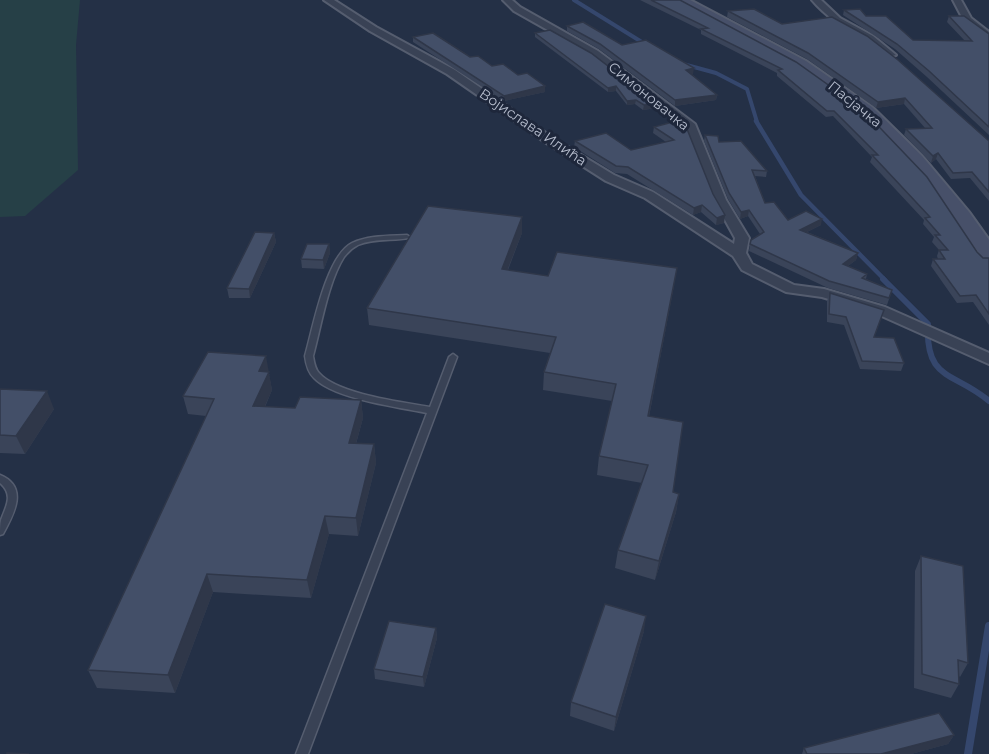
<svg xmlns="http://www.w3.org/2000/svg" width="989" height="754" viewBox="0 0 989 754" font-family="Montserrat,sans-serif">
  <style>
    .green { fill: #264047 }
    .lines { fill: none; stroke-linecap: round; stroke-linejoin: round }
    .stream-far3 { stroke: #35476d; stroke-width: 4 }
    .stream-far2 { stroke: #35476d; stroke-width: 4.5 }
    .stream-far1 { stroke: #35476d; stroke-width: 6 }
    .stream { stroke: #35476d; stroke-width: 8 }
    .lane-casing { stroke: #555d6f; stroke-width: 3 }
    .street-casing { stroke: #555d6f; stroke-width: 4 }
    .secondary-casing { stroke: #555d6f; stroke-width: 4 }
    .lane { fill: #394255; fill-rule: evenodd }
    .street { fill: #394255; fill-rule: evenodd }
    .secondary { fill: #475069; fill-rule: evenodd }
    .wall { fill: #3a4459 }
    .shaded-wall { fill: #2f3749 }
    .building { fill: #434f68; stroke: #2f3749; stroke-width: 1.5 }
    .labels { text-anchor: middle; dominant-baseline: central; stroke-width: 6; stroke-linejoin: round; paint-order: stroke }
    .far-street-label { font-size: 14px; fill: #b7bece; stroke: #1e273b }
  </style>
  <rect width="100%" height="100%" fill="#243046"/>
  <path class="green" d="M 0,0 L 80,0 L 76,45 L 78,170 L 25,216 L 0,217 Z"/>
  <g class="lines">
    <g class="stream-far3">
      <path d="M 574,0 L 645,44"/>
      <path d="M 683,64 L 716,73 L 747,89 L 757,122"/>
    </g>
    <path class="stream-far2" d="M 756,121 L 801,195 L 885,280"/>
    <path class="stream-far1" d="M 883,279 L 928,324 C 925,382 954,371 989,401"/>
    <path class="stream" d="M 968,754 L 989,626"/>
    <g class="lane-casing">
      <g id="lane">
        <path d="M 407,235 L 410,237 L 409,238 C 392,241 374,238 358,245 C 352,248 348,252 344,257 C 328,282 321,327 313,356 C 314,362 315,369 319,373 C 337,394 402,402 430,407 L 449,357 L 453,354 L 457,357 L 308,754 L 296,754 L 427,413 C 398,407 334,399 314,378 C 308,372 306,364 305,356 C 313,328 326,256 352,243 C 369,235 389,236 407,235 Z"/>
        <path d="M 0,475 C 29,487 14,514 3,534 L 0,535 C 0,530 0,524 1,520 C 6,506 14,495 0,483 Z"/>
      </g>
    </g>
    <g class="street-casing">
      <g id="street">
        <path d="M 324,0 L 334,0 L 376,27 L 455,70 L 553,138 L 614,175 L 653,192 L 734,244 L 735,238 L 714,200 L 686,128 L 592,55 L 514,11 L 503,0 L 512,0 L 520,7 L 598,51 L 695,124 L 726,200 L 749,238 L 746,253 L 752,264 L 794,285 L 824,289 L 885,307 L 989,353 L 989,364 L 875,313 L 822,297 L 786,292 L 742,270 L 733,256 L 645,198 L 606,181 L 545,142 L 447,74 L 370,31 Z"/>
        <path d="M 812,0 L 821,0 L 840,18 L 873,36 L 896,55 L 888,57 C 863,37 833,25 812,0 Z"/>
        <path d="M 953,0 L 961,0 L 971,18 L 989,32 L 989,40 L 964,21 Z"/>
      </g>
    </g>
    <g class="secondary-casing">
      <path id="secondary" d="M 675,0 L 690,0 L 806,61 L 872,107 L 922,156 L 969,212 L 989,240 L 989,259 L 982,257 L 927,182 L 862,113 L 796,66 Z"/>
    </g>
    <use href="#lane" class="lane"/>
    <use href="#street" class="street"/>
    <use href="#secondary" class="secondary"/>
  </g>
  <g class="wall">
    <path d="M 640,0 L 680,0 L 796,62 L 983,258 L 989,258 L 989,325 L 973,302 L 957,303 L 931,266 L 933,259 L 938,259 L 937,256 L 939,250 L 932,242 L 934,237 L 923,224 L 924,220 L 870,162 L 872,157 L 833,116 L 826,117 L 777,76 L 777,73 L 701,34 L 701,30 Z"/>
    <path d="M 754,9 L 989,141 L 989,201 L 970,178 L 951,179 L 936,159 L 931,163 L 904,135 L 906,129 L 925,128 L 904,104 L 876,108 L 807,59 L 727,17 L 728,11 Z"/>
    <path d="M 844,10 L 866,16 L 913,40 L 965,41 L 947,22 L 949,16 L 989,34 L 989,135 L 927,77 L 895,49 L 843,15 Z"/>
    <path d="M 567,26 L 622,45 L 693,74 L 691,74 L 717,95 L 716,100 L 675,106 L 599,49 L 567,31 Z"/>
    <path d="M 535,33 L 657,104 L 657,108 L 643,110 L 635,104 L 627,105 L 616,91 L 608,92 L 535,37 Z"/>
    <path d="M 413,37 L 470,57 L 492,66 L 518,75 L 545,86 L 545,92 L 504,101 L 413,42 Z"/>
    <path d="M 680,120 L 724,223 L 716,225 L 701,212 L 693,215 L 627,174 L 615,173 L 574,147 L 575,141 L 631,150 L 666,142 L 653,133 L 654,127 Z"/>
    <path d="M 705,135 L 767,171 L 766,177 L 755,176 L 765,203 L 788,220 L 821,225 L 807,232 L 858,253 L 856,260 L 848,266 L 867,274 L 866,279 L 892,290 L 887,305 L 828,288 L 749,251 L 751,240 L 760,234 L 748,216 L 740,219 L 728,199 L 704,141 Z"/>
    <path d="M 522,217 L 522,233 L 508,270 L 548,276 L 674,285 L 649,417 L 673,492 L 679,494 L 676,512 L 655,580 L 615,568 L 618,550 L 642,483 L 597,475 L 599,456 L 612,401 L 543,390 L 544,372 L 550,353 L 369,325 L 367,308 Z"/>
    <path d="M 274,233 L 276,242 L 250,298 L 229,298 L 227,288 Z"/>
    <path d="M 329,244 L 330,253 L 324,269 L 302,268 L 301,259 Z"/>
    <path d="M 830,293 L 875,337 L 904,363 L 901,371 L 860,369 L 844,325 L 827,322 L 827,301 Z"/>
    <path d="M 270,374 L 269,375 L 272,390 L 265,407 L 295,408 L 361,400 L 363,418 L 356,444 L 374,444 L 376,463 L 358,536 L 329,534 L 311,598 L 213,592 L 175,693 L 97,688 L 88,670 L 206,416 L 188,414 L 183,396 Z"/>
    <path d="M 0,389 L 54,409 L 25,454 L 0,453 Z"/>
    <path d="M 921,556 L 968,663 L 960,677 L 959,676 L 959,684 L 951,698 L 914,688 L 915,571 Z"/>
    <path d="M 436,628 L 437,638 L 424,687 L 375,679 L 374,669 Z"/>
    <path d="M 644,631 L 614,731 L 570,716 L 571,702 Z"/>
    <path d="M 954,735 L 948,744 L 911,754 L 802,754 L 804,748 Z"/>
  </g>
  <g class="shaded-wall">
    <path d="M 694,68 L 693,74 L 685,76 L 686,70 Z"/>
    <path d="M 545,86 L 545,92 L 504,101 L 504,96 Z"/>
    <path d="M 616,86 L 616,91 L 608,92 L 608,88 Z"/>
    <path d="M 717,95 L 716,100 L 675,106 L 675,100 Z"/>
    <path d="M 905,98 L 904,104 L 876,108 L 878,102 Z"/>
    <path d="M 636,100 L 635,104 L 627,105 L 627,101 Z"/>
    <path d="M 657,104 L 657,108 L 643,110 L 644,105 Z"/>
    <path d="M 938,153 L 936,159 L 931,163 L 933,156 Z"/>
    <path d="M 702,205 L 701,212 L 693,215 L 694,208 Z"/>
    <path d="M 749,210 L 748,216 L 740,219 L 741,212 Z"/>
    <path d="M 725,215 L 724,223 L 716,225 L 717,218 Z"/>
    <path d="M 522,217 L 522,233 L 501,286 L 502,269 Z"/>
    <path d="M 822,219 L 821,225 L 799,236 L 800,230 Z"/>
    <path d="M 274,233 L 276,242 L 250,298 L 249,289 Z"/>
    <path d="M 329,244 L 330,253 L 324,269 L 323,260 Z"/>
    <path d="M 858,253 L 856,260 L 841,271 L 843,264 Z"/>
    <path d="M 677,268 L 674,285 L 645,435 L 648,416 Z"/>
    <path d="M 266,356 L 272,390 L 257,424 L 253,406 L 259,371 Z"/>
    <path d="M 47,391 L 54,409 L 25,454 L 16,436 Z"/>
    <path d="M 361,400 L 363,418 L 351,461 L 349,443 Z"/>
    <path d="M 374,444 L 376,463 L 358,536 L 356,518 Z"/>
    <path d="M 679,494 L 676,512 L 655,580 L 659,561 Z"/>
    <path d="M 325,516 L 329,534 L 311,598 L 307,580 Z"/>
    <path d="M 207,574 L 213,592 L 175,693 L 168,675 Z"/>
    <path d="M 646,616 L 644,631 L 614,731 L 616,717 Z"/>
    <path d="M 436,628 L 437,638 L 424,687 L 423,677 Z"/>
    <path d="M 954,735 L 948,744 L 911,754 L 881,754 Z"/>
  </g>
  <g class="building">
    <path d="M 651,0 L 680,0 L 796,62 L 862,109 L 927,177 L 977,252 L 983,258 L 989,258 L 989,314 L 976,295 L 960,296 L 933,259 L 945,259 L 939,250 L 948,250 L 935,235 L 940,235 L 925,218 L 930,217 L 872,155 L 878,155 L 834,111 L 827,111 L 778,70 L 782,69 L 701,29 L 708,28 Z"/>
    <path d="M 754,9 L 782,24 L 832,17 L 867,36 L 898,60 L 989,141 L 989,192 L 972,172 L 953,173 L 938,153 L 933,156 L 906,129 L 932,128 L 905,98 L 878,102 L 808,53 L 728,11 Z"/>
    <path d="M 860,9 L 866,16 L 886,16 L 913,40 L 972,41 L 949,16 L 964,16 L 989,34 L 989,127 L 929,71 L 897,44 L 844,10 Z"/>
    <path d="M 583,22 L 622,45 L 646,40 L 694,68 L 686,70 L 717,95 L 675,100 L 600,44 L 567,26 Z"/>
    <path d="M 550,30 L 591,53 L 657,104 L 644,105 L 636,100 L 627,101 L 616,86 L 608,88 L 535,33 Z"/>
    <path d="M 433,33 L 470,57 L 478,56 L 492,66 L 503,64 L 518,75 L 527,73 L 545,86 L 504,96 L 413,37 Z"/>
    <path d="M 680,120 L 685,124 L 713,194 L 725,215 L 717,218 L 702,205 L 694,208 L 628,167 L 616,166 L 575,141 L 606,133 L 631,150 L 674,140 L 654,127 Z"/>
    <path d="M 705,135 L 718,136 L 719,142 L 741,141 L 767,171 L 752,170 L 765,203 L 774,202 L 788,220 L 806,211 L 822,219 L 800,230 L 858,253 L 843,264 L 867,274 L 862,278 L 892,290 L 889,298 L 829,281 L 750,244 L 751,240 L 764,232 L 749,210 L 741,212 L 729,193 Z"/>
    <path d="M 428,206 L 522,217 L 502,269 L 548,276 L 557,252 L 677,268 L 648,416 L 683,422 L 673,492 L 679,494 L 659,561 L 618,550 L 648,465 L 599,456 L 616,384 L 544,372 L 556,337 L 367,308 Z"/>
    <path d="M 255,232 L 274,233 L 249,289 L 227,288 Z"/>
    <path d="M 307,244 L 329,244 L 323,260 L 301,259 Z"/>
    <path d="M 830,293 L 884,310 L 874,337 L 894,338 L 904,363 L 862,361 L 846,317 L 829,314 Z"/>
    <path d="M 208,352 L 266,356 L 259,371 L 269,372 L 253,406 L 295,408 L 300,397 L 361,400 L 349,443 L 374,444 L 356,518 L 325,516 L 307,580 L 207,574 L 168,675 L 88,670 L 214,399 L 183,396 Z"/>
    <path d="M 0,389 L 47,391 L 16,436 L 0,435 Z"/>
    <path d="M 921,556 L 963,566 L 968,663 L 958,660 L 959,684 L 922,674 Z"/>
    <path d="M 605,604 L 646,616 L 616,717 L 571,702 Z"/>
    <path d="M 389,621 L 436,628 L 423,677 L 374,669 Z"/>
    <path d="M 939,713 L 954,735 L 881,754 L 807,754 L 804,748 Z"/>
    <path d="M 7,753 L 29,754 L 7,754 Z"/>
  </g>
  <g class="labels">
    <g class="far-street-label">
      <text transform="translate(649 96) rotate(39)">Симоновачка</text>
      <text transform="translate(855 104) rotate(39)">Пасјачка</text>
      <text transform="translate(533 127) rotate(34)">Војислава Илића</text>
    </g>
  </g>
</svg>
